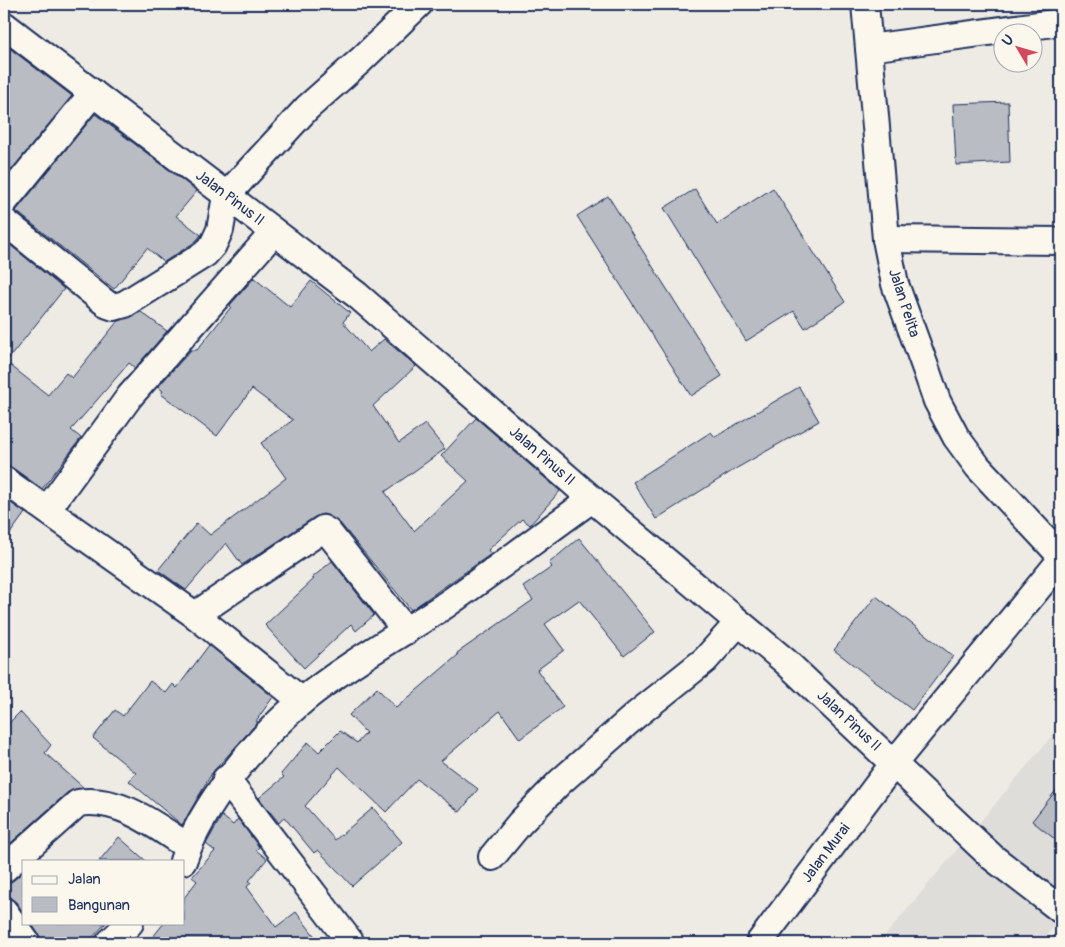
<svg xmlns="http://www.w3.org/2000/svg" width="1065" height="947" viewBox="0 0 1065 947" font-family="Pangolin,sans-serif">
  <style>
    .built { fill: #deddda }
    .building { fill: #b9bcc3; stroke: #1b2f5e }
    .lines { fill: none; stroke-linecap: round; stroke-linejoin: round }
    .minor-casing { stroke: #1b2f5e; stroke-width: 30 }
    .minor { stroke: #fbf7ec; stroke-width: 26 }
    .labels { text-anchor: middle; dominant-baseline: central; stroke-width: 4.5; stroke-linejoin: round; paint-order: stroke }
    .street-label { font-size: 15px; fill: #1b2f5e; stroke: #fbf7ec }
  </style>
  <rect width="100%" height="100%" fill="#eeebe4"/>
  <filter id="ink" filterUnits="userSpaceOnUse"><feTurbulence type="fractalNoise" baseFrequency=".02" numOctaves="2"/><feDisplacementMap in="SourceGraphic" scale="10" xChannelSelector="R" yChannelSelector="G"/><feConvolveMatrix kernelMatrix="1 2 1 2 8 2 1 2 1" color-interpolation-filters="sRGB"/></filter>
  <g filter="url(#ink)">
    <path class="built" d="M 1061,725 L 1061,916 L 1041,943 L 879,943 Z"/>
    <g class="building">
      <path d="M 4,44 L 72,96 L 4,179 Z"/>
      <path d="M 1008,102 L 1010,162 L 956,165 L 953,104 Z"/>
      <path d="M 95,114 L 197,191 L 176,216 L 201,235 L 195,242 L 164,262 L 147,248 L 114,289 L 16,211 Z"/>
      <path d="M 773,188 L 845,302 L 805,328 L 794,311 L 746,341 L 664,208 L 695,189 L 717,224 Z"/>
      <path d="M 608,196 L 722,376 L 691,396 L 577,216 Z"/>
      <path d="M 4,240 L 64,289 L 6,362 L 48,395 L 66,373 L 72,378 L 117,322 L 141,312 L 167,331 L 135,368 L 129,363 L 71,430 L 81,438 L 42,489 L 13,468 L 4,465 Z"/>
      <path d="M 254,278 L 290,307 L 311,281 L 350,313 L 343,322 L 369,352 L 384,339 L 416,366 L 373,406 L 399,443 L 425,424 L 445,449 L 385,492 L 414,531 L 468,481 L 441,456 L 476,418 L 560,491 L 530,525 L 522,519 L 488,550 L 491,554 L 411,610 L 340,523 L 323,514 L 315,517 L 242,565 L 226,543 L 186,590 L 158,570 L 197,523 L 210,535 L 286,478 L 261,443 L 293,420 L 252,389 L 217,436 L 161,394 L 163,391 L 158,387 L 191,350 L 197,350 L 231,307 L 230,305 Z"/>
      <path d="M 799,387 L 819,421 L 737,468 L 656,519 L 633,482 L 711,432 L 715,437 Z"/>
      <path d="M 4,498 L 25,513 L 4,542 Z"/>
      <path d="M 579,538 L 655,632 L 624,656 L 579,600 L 545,624 L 564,650 L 537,670 L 563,707 L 520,739 L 500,711 L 441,761 L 478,789 L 460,812 L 417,779 L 386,812 L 339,767 L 305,806 L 335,840 L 373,808 L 402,842 L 352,886 L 318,850 L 314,853 L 284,817 L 279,823 L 259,798 L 284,777 L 281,774 L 308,742 L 319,752 L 340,731 L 357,743 L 366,733 L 349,715 L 377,688 L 396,708 L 458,655 L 457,653 L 533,600 L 523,587 L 552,567 L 549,563 Z"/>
      <path d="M 332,561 L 374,615 L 356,631 L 351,624 L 304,668 L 265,625 L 314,579 L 312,578 Z"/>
      <path d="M 876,596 L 953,656 L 912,710 L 834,650 Z"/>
      <path d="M 209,645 L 273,697 L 256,721 L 258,722 L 212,773 L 182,825 L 129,781 L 136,773 L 93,738 L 115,710 L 123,716 L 150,681 L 166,693 L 173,684 L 177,688 Z"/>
      <path d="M 20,712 L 51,745 L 45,753 L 84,788 L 68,792 L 4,849 L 4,728 Z"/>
      <path d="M 1061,784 L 1061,844 L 1032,821 Z"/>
      <path d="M 222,816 L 233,825 L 238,819 L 259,847 L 256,850 L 267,859 L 249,881 L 251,882 L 247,887 L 276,927 L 296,912 L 320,943 L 148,943 L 164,923 L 184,923 L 184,898 L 197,881 L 192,877 L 215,851 L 206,844 Z"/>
      <path d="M 119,837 L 146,861 L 99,861 Z"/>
      <path d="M 24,871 L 24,913 L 16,902 L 4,896 L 4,884 L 14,880 Z"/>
      <path d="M 31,923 L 106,923 L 87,943 L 42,943 L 39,935 Z"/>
    </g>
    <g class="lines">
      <g class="minor-casing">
        <g id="minor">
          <path d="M 865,4 L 886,239 L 895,284 L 927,372 L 937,401 L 956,437 L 978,467 L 1061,556"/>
          <path d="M 4,25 L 357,295 L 592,499 L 785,661 L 992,857 L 1061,910"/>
          <path d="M 869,48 L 1061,22"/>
          <path d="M 4,202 L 93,93"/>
          <path d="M 4,221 L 108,305 L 114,307 L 125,304 L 205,254 L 213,245 L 220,230 L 226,196 L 307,108 L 361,60 L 419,4"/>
          <path d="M 886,239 L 1061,241"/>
          <path d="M 4,480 L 195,615"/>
          <path d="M 47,510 L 130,396 L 274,232"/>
          <path d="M 302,701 L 195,615 L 323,529 L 328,532 L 406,631"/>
          <path d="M 226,779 L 351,943"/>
          <path d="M 492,857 L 520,823 L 560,782 L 636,715 L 705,660 L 738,623"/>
          <path d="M 183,861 C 203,803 256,740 302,701 C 346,665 397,637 444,606 C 494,571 543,534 592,499"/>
          <path d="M 4,869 L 78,803 C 119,796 156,826 188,847"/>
          <path d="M 4,911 L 27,943"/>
          <path d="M 109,943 L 130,923"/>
          <path d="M 759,943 L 894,763 L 1061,560"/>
        </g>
      </g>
      <use href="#minor" class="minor"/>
    </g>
  </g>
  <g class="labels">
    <g class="street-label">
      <text transform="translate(230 198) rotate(37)">Jalan Pinus II</text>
      <text transform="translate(904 303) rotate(72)">Jalan Pelita</text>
      <text transform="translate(542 456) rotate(41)">Jalan Pinus II</text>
      <text transform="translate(849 721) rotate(43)">Jalan Pinus II</text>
      <text transform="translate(826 853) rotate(-53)">Jalan Murai</text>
    </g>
  </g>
  <rect width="1065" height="947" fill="none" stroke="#fbf7ec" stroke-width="20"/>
  <rect x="10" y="10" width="1045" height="927" fill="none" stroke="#1b2f5e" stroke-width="2" filter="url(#ink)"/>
  <rect x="22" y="860" width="162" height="65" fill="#fbf7ec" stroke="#a1a7b3"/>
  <rect x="32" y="876" width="25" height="8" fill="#fbf7ec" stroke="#a1a7b3"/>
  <text x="68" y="884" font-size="15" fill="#1b2f5e">Jalan</text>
  <rect x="32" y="897" width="25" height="15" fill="#b9bcc3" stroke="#a1a7b3"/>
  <text x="68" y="910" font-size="15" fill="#1b2f5e">Bangunan</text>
  <g transform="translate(1018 48) rotate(308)"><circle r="24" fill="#fbf7ec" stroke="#a1a7b3"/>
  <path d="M0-4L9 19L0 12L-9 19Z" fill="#d1495b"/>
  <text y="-8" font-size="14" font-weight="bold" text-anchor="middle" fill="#1b2f5e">U</text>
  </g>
</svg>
